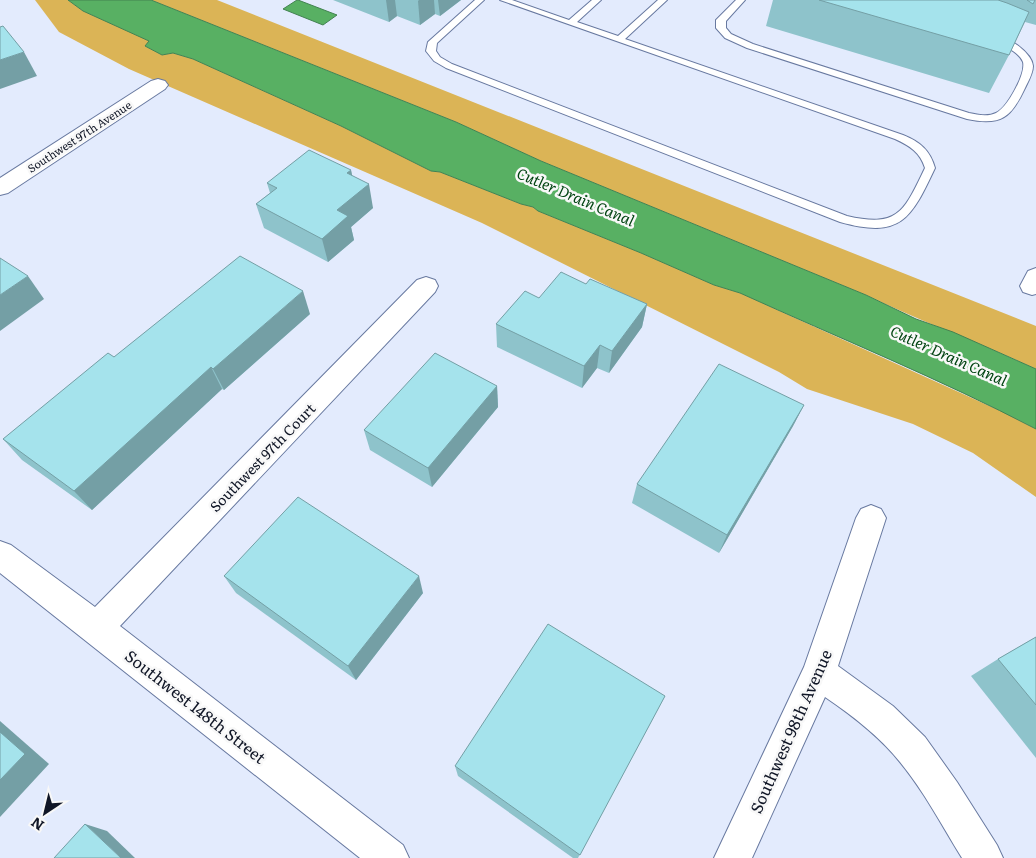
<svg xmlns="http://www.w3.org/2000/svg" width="1036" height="858" viewBox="0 0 1036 858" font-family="Literata,serif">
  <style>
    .green { fill: #dbb456 }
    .water { fill: #58b063; stroke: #428251 }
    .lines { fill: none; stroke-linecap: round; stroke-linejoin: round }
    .service-casing { stroke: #6879a0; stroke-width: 2 }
    .minor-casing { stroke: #6879a0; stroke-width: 2 }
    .service { fill: #fff; fill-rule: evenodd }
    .minor { fill: #fff; fill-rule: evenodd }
    .wall { fill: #8ec3cb }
    .shaded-wall { fill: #749fa5 }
    .building { fill: #a5e3ec; stroke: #749fa5 }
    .labels { text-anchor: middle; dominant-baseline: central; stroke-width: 5; stroke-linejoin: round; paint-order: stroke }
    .far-street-label { font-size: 11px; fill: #101626; stroke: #f8f8f8 }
    .street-label { font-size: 14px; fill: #101626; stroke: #f8f8f8 }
    .water-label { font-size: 15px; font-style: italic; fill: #004311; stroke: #f8f8f8 }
    .near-street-label { font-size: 16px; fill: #101626; stroke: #f8f8f8 }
  </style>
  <rect width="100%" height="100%" fill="#e3ebfd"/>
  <g class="green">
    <path d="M 35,0 L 68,0 L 83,11 L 150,41 L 145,46 L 162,55 L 173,53 L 193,59 L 341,126 L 431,171 L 440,172 L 521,204 L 533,207 L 538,211 L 641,253 L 714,285 L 740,293 L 1005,413 L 1036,429 L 1036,497 L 973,453 L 913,424 L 807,389 L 779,372 L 482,223 L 129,69 L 59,32 Z"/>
    <path d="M 151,0 L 217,0 L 1036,326 L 1036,369 C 980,343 922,322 866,295 L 541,161 L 456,122 Z"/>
  </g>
  <g class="water">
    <path d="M 68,0 L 151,0 L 456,122 L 541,161 L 866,295 L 916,319 L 953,332 L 1036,369 L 1036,429 C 940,379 839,338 740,293 L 714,285 L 641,253 L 538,211 L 533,207 L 521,204 L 440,172 L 431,171 L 341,126 L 193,59 L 173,53 L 162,55 L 145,46 L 149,41 L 83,11 Z"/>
    <path d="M 297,0 L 298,0 L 337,15 L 323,25 L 283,9 Z"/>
  </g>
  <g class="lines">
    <g class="service-casing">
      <g id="service">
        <path d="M 475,0 L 484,0 L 437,43 L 436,51 L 440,57 L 452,64 L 847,216 C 899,228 904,211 925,168 C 920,152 910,146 895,139 L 500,0 L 512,0 L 569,20 L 592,0 L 601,0 L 577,22 L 618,36 L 658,0 L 667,0 L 625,39 L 903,135 C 920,142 930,150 935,168 C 911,219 901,239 840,222 L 446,68 L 434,61 L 426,51 L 428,42 Z"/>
        <path d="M 736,0 L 745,0 L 726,21 L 726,28 L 731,34 L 753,44 L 969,113 C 978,115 988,117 996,113 C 1007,108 1026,74 1023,62 C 1019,52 1004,46 995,41 L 995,37 C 1007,35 1032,53 1033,66 C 1033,73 1028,82 1025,88 C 1011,118 1001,126 967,119 L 747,48 L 725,38 L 716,28 L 716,20 Z"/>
      </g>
    </g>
    <g class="minor-casing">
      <g id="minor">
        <path d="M 158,79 L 165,81 L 168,85 L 165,89 L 8,193 L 0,195 L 0,178 L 151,81 Z"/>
        <path d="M 1036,268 L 1036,294 L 1032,295 L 1023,292 L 1020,286 L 1028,271 Z"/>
        <path d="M 426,277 L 435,280 L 438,286 L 435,292 L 120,626 L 403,845 L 409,858 L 360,858 L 0,573 L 0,541 L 11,545 L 95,607 L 417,280 Z"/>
        <path d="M 871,505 L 881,509 L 886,518 L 838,666 L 893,706 L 925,737 L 957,782 L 997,845 L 1003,858 L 962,858 C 942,826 924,791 900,762 C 879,736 853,716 825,697 L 752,858 L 714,858 L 804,667 L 856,518 L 861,509 Z"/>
      </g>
    </g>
    <use href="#service" class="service"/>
    <use href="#minor" class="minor"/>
  </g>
  <g class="wall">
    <path d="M 333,0 L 461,0 L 440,16 L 435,14 L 420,25 L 397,16 L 389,22 Z"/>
    <path d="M 773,0 L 1036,0 L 1036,25 L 1025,22 L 1009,55 L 989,93 L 766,26 Z"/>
    <path d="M 351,170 L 352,176 L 373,208 L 351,227 L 354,240 L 328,262 L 264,228 L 256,204 L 270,193 L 267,183 Z"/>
    <path d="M 586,284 L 647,304 L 642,327 L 609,373 L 597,368 L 582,388 L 497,347 L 496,324 L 539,298 Z"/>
    <path d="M 310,314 L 224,390 L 222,389 L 92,510 L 22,460 L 3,439 L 114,357 Z"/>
    <path d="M 497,386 L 498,407 L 432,487 L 370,450 L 364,430 Z"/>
    <path d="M 804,405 L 793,426 L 719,553 L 632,503 L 637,484 Z"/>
    <path d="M 224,576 L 423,593 L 356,680 L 236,593 Z"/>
    <path d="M 1036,637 L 1036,758 L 971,676 L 998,659 Z"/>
    <path d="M 665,696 L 578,858 L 573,858 L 458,776 L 455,766 Z"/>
  </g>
  <g class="shaded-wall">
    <path d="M 386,0 L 395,0 L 397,16 L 389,22 Z"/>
    <path d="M 419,0 L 434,0 L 435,14 L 420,25 L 418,1 Z"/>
    <path d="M 438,0 L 461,0 L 440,16 Z"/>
    <path d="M 24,52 L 37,76 L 0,89 L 0,60 Z"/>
    <path d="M 351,170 L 356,194 L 369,184 L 373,208 L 351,227 L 354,240 L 328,262 L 322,239 L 337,210 L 347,173 Z"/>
    <path d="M 28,276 L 44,299 L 0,331 L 0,295 Z"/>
    <path d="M 303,291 L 310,314 L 224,390 L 213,369 Z"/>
    <path d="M 647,304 L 642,327 L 609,373 L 612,351 Z"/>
    <path d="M 600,345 L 597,368 L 582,388 L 584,366 Z"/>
    <path d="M 211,367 L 222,389 L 92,510 L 74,491 Z"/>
    <path d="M 497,386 L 498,407 L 432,487 L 428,468 Z"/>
    <path d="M 804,405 L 793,426 L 719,553 L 727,535 Z"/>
    <path d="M 419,576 L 423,593 L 356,680 L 348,666 Z"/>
    <path d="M 0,721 L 49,764 L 0,817 Z"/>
    <path d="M 85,824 L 107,831 L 135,858 L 121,858 Z"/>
  </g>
  <g class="building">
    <path d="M 819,0 L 998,0 L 1007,3 L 1029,12 L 1009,55 Z"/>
    <path d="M 1027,0 L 1035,0 L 1033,4 Z"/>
    <path d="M 3,26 L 24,52 L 0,60 L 0,27 Z"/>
    <path d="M 309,150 L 351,170 L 347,173 L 369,184 L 337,210 L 348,216 L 322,239 L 256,204 L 277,188 L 267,183 Z"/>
    <path d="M 240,256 L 303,291 L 213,369 L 211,367 L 74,491 L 3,439 L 108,353 L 114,357 Z"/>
    <path d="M 0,258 L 28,276 L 0,295 Z"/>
    <path d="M 561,272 L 586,284 L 590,279 L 647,304 L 612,351 L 600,345 L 584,366 L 496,324 L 525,291 L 539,298 Z"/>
    <path d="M 435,353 L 497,386 L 428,468 L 364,430 Z"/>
    <path d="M 719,364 L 804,405 L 727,535 L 637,484 Z"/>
    <path d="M 298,497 L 419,576 L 348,666 L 224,576 Z"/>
    <path d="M 548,624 L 665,696 L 580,855 L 455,766 Z"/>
    <path d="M 1036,637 L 1036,705 L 998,659 Z"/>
    <path d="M 0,732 L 25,754 L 0,780 Z"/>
    <path d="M 85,824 L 121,858 L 54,858 Z"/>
  </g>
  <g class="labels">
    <g class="far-street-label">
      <text transform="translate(79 136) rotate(-33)">Southwest 97th Avenue</text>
    </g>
    <g class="street-label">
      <text transform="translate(262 457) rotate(-46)">Southwest 97th Court</text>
    </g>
    <g class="water-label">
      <text transform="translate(576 196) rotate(23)">Cutler Drain Canal</text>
      <text transform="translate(949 355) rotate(24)">Cutler Drain Canal</text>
    </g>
    <g class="near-street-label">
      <text transform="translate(196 706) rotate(38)">Southwest 148th Street</text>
      <text transform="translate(790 731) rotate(-66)">Southwest 98th Avenue</text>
    </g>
  </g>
  <g transform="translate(45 813) rotate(215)" stroke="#f8f8f8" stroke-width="4" paint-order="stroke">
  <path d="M0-4L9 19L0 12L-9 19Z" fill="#101626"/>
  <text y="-8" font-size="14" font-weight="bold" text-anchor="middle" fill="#101626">N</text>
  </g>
</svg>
